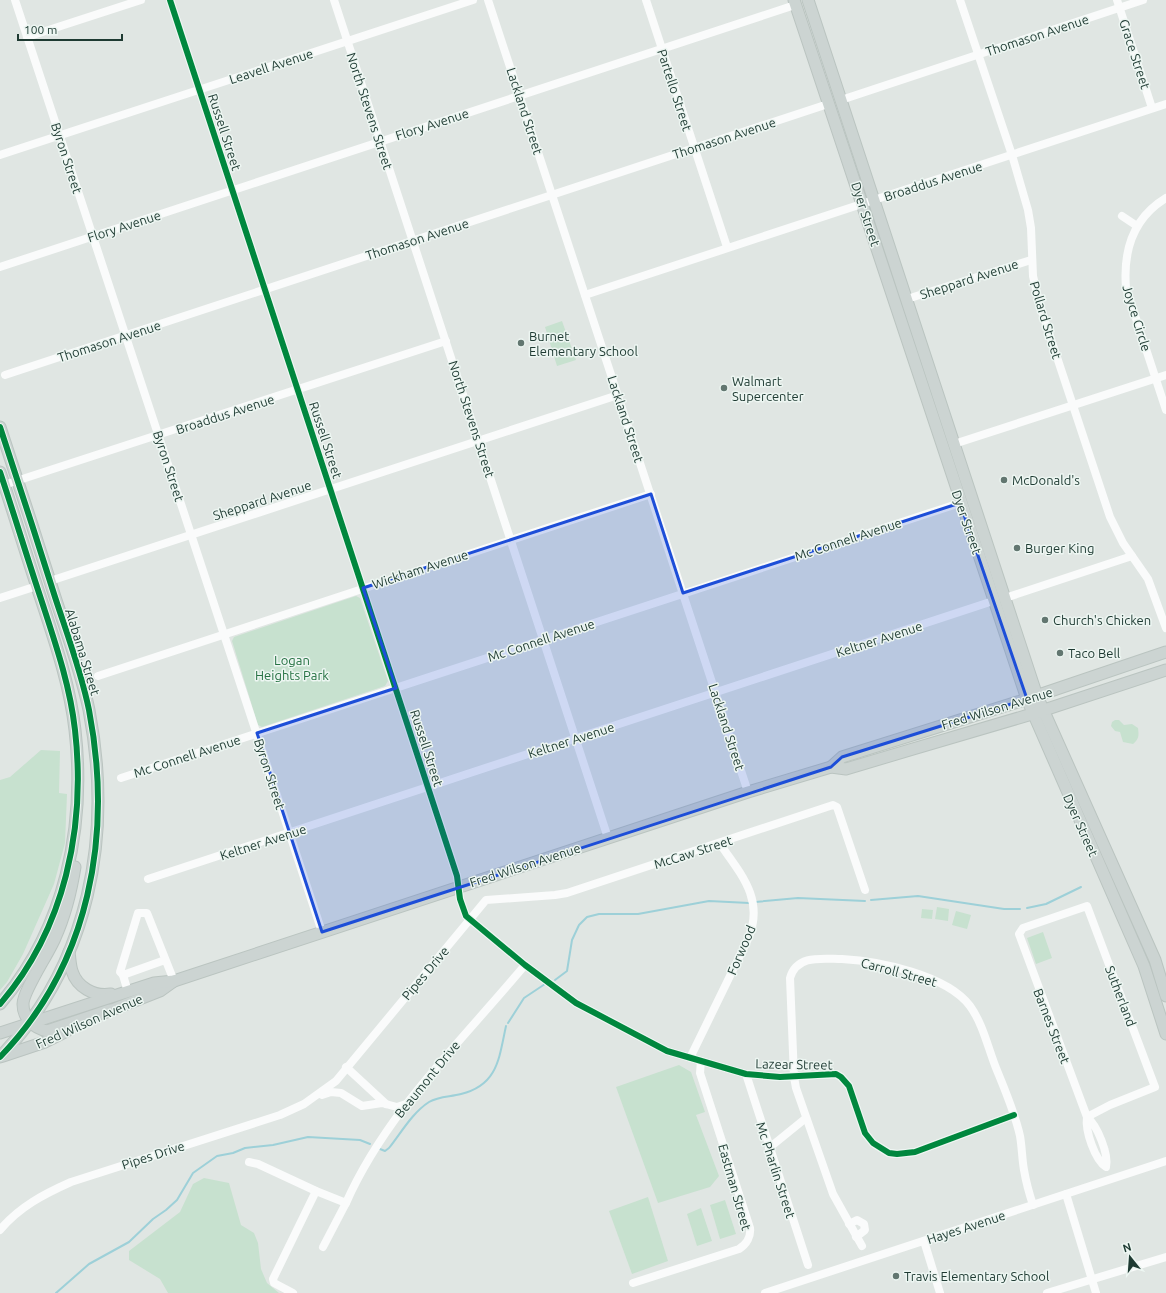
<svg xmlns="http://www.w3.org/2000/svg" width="1166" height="1293" viewBox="0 0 1166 1293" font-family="Ubuntu,sans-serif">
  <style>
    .green { fill: #c7e1cf }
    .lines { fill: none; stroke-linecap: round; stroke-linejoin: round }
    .stream { stroke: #9dd0d8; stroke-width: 2 }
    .major-casing { stroke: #bac4c0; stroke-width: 13 }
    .minor { stroke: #fafbfb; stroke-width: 8 }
    .major { stroke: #ccd4d2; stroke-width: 11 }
    .cycleway-casing { stroke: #edf6f2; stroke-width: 8 }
    .cycleway { stroke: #00873e; stroke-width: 6 }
    .marked { fill: #1d4ed8; fill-opacity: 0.2; stroke: #1d4ed8; stroke-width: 3; stroke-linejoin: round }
    .poi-dot { fill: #627670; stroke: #edf6f2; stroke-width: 1.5 }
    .labels { text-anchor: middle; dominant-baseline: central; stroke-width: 3; stroke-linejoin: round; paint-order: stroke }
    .street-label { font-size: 13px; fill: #1e3a32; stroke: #edf6f2 }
    .poi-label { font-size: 13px; fill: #1e3a32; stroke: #edf6f2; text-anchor: start }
    .park-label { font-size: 13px; fill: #267243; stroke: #edf6f2 }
  </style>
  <rect width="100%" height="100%" fill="#e0e6e3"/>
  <g class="green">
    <path d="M 562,321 L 576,360 L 557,366 L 545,327 Z"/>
    <path d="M 356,596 L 360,598 L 388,681 L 385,686 L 262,727 L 258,725 L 232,641 L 234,637 Z"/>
    <path d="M 1115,720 L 1119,720 L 1124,725 L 1132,724 L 1138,728 C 1139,736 1139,739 1133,744 L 1123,742 L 1120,732 L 1115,731 L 1111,726 L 1112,722 Z"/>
    <path d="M 41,750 L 60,751 L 59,793 L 67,794 L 65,843 L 54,884 L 23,954 L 7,982 L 0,990 L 0,780 L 10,777 Z"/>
    <path d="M 937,907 L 949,909 L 948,921 L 935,919 Z"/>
    <path d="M 922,909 L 933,910 L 932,919 L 921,918 Z"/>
    <path d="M 956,911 L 971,915 L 967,929 L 952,925 Z"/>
    <path d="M 1043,932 L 1052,958 L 1036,964 L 1027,938 Z"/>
    <path d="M 679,1065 L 691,1072 L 705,1112 L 696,1115 L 719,1176 L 710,1187 L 658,1203 L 616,1087 Z"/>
    <path d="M 204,1178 L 229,1183 L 241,1225 L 254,1233 L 258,1243 L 261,1269 L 267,1283 L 279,1293 L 168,1293 L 160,1279 L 129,1260 L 129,1251 L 180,1212 L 193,1184 Z"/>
    <path d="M 648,1197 L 668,1261 L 632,1274 L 609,1211 Z"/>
    <path d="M 725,1200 L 736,1234 L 720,1239 L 710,1205 Z"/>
    <path d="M 701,1208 L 712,1241 L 697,1246 L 687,1214 Z"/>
  </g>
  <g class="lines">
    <g class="stream">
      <path d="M 871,900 L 918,896 L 1004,909 L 1020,909"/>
      <path d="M 755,902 L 798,898 L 865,901"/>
      <path d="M 1027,908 L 1046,904 L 1081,887"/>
      <path d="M 555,980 L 567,971 L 572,940 L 579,925 L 587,917 L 599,914 L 638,914 L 709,901 L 749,903"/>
      <path d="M 508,1023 L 524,998 L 545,984"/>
      <path d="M 380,1149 L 385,1151 L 389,1148 C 401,1133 412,1113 429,1102 C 439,1096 450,1097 461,1094 C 498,1085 499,1058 506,1026"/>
      <path d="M 56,1293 L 89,1264 L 129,1242 L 153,1219 L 166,1210 L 177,1200 L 193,1173 L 217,1156 L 233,1153 L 245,1148 L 273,1145 L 308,1137 L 360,1140 L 370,1144"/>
    </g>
    <g class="major-casing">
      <g id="major">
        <path d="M 794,0 L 1027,699 L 1144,966 L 1166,1034"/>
        <path d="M 808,0 L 1037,696 L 1143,933 L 1155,960 L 1166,996"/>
        <path d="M 0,427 C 19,484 37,540 55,597 C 67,634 81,671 89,710 C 113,835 90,964 0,1057"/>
        <path d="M 0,472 C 14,514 27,557 41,599 C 55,642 70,685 75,730 C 86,827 65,929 0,1004"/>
        <path d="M 831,767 L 842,757 L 1027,699 L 1166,652"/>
        <path d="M 75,867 C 71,892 65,916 55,938 C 49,953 23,991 23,1004 C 23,1019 34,1028 47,1031 L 110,1010"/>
        <path d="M 69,952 C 70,958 70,965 72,971 C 77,987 94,997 111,994"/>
        <path d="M 104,1013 L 160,991 L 174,981"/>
        <path d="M 0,1033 L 154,983 L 174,981 L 748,792 L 831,767 L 846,769 L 913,749 L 1032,714 L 1166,670"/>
        <path d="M 3,1056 L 45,1042 L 67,1031"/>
      </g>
    </g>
    <g class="minor">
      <path d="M 15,0 L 322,932"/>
      <path d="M 170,0 L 457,876 L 460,899 L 466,916 L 525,965 L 576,1003 L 667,1051 L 746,1074 L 780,1077 L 836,1074 L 841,1077 L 849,1086 L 865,1133 L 873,1143 L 889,1153 L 897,1154 L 915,1152 L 1014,1115"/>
      <path d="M 334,0 L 608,838"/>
      <path d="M 488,0 L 748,792"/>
      <path d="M 646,0 L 727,247"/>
      <path d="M 960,0 L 1012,155 L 1028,210 L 1031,228 L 1033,276 L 1040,306 L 1110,517 L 1123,543 L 1148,579 L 1166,628"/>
      <path d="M 1117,0 L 1152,108"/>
      <path d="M 27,37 L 141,0"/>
      <path d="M 841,100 L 1143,0"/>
      <path d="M 0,155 L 473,0"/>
      <path d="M 1166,198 C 1133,218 1123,251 1126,288 L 1166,410"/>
      <path d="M 1122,216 L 1137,226"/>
      <path d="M 0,267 L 795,5"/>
      <path d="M 585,295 L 1166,104"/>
      <path d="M 907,299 L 1031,260"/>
      <path d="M 5,375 L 828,104"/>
      <path d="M 954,444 L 1166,375"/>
      <path d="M 4,485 L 446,341"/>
      <path d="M 50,581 L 618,395"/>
      <path d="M 0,598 L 37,586"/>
      <path d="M 1005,598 L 1132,556"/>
      <path d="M 98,676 L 651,494"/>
      <path d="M 121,778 L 960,503"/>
      <path d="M 148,879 L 993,601"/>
      <path d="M 1087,906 L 1155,1087 L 1110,1105 L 1087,1117 L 1019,934 L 1023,928 Z"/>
      <path d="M 165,960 L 123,975 L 120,972 L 138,913 L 147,913 L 174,981"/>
      <path d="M 123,975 L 128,992"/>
      <path d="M 690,1058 L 748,939 C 765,900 741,874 720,844"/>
      <path d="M 346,1067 L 386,1104"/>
      <path d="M 746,1074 L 808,1265"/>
      <path d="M 322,1095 L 331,1092 L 341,1093 L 362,1106 L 382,1103 L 397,1107 L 406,1104"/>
      <path d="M 1087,1117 C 1097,1125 1109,1154 1106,1167 C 1095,1160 1085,1131 1087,1117 Z"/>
      <path d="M 769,1148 L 806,1118"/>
      <path d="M 249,1162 L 258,1164 L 316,1191 L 346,1203 C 387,1111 461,1042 525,965"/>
      <path d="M 1066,1194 L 1096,1293"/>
      <path d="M 849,1224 L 857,1220 L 864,1224 L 865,1230 L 856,1237"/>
      <path d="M 0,1230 C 19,1207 44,1194 71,1182 L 280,1115 L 304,1104 L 336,1081 L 486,900 L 555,895 L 567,893 L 833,805 L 837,807 L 865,890"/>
      <path d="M 924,1241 L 940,1293"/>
      <path d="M 862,1246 L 833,1194 L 796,1088 L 794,1077 L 790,978 C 797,954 823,959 842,959 C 879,961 947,975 970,1006 C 983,1024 988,1048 996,1068 C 1005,1090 1015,1113 1020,1136 C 1022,1147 1022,1159 1024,1170 C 1026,1182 1029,1193 1033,1205"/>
      <path d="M 323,1247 L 346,1203"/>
      <path d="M 633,1283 L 739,1249 C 747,1244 751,1236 750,1228 L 700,1073 L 701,1061"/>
      <path d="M 293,1293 L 274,1283 L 273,1279 L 316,1191"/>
      <path d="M 765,1293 L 1166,1161"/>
      <path d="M 1047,1293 L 1166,1257"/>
    </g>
    <use href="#major" class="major"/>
    <g class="cycleway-casing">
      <g id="cycleway">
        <path d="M 170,0 L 457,876 L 460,899 L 466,916 L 525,965 L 576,1003 L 667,1051 L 746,1074 L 780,1077 L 836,1074 L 841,1077 L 849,1086 L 865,1133 L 873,1143 L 889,1153 L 897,1154 L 915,1152 L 1014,1115"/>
        <path d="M 0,427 C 19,484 37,540 55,597 C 67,634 81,671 89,710 C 113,835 90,964 0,1057"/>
        <path d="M 0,472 C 14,514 27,557 41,599 C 55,642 70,685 75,730 C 86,827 65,929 0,1004"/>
      </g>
    </g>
    <use href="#cycleway" class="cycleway"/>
  </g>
  <path class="marked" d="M 651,494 L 683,593 L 960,503 L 1027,699 L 842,757 L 831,767 L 322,932 L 257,733 L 396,688 L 363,588 Z"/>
  <g class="poi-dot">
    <circle cx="521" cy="343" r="4"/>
    <circle cx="724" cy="388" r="4"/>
    <circle cx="1004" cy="480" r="4"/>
    <circle cx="1017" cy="548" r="4"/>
    <circle cx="1045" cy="620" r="4"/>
    <circle cx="1060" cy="653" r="4"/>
    <circle cx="896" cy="1276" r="4"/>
  </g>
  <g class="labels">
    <g class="street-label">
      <text transform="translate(1037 35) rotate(-18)">Thomason Avenue</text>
      <text transform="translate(1135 54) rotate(72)">Grace Street</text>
      <text transform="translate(271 66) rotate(-18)">Leavell Avenue</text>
      <text transform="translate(675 90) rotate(72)">Partello Street</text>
      <text transform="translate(370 111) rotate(72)">North Stevens Street</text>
      <text transform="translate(525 111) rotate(72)">Lackland Street</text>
      <text transform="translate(432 124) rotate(-18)">Flory Avenue</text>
      <text transform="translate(225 132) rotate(72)">Russell Street</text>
      <text transform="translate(724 138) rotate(-18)">Thomason Avenue</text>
      <text transform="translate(67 158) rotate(72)">Byron Street</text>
      <text transform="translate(933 181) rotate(-18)">Broaddus Avenue</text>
      <text transform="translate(866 214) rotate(72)">Dyer Street</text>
      <text transform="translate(124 226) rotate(-18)">Flory Avenue</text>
      <text transform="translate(417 239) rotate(-18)">Thomason Avenue</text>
      <text transform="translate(969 279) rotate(-18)">Sheppard Avenue</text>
      <text transform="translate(1137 318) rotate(73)">Joyce Circle</text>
      <text transform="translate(1046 320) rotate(73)">Pollard Street</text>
      <text transform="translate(109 341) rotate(-18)">Thomason Avenue</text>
      <text transform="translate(225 414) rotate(-18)">Broaddus Avenue</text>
      <text transform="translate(472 419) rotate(72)">North Stevens Street</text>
      <text transform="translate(626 419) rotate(72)">Lackland Street</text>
      <text transform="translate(326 440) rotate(72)">Russell Street</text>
      <text transform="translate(169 466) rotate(72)">Byron Street</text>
      <text transform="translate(262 500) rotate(-18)">Sheppard Avenue</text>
      <text transform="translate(967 522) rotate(71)">Dyer Street</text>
      <text transform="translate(848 539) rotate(-18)">Mc Connell Avenue</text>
      <text transform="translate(420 569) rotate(-18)">Wickham Avenue</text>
      <text transform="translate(879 639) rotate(-18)">Keltner Avenue</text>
      <text transform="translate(541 640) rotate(-18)">Mc Connell Avenue</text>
      <text transform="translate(83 652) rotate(73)">Alabama Street</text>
      <text transform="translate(997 708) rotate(-17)">Fred Wilson Avenue</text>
      <text transform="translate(727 727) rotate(72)">Lackland Street</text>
      <text transform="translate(571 740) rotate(-18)">Keltner Avenue</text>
      <text transform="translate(427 748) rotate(72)">Russell Street</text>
      <text transform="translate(187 756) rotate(-18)">Mc Connell Avenue</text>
      <text transform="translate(270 774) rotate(72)">Byron Street</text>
      <text transform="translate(1081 825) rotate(66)">Dyer Street</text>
      <text transform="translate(263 842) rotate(-18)">Keltner Avenue</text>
      <text transform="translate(693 852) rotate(-18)">McCaw Street</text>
      <text transform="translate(525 865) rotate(-18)">Fred Wilson Avenue</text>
      <text transform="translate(741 950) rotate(-67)">Forwood</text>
      <text transform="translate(899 972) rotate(15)">Carroll Street</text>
      <text transform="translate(425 973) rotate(-50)">Pipes Drive</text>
      <text transform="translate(1121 996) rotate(69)">Sutherland</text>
      <text transform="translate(89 1021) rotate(-24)">Fred Wilson Avenue</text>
      <text transform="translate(1052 1026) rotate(69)">Barnes Street</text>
      <text transform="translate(794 1064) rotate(1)">Lazear Street</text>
      <text transform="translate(427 1079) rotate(-51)">Beaumont Drive</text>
      <text transform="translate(153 1155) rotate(-18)">Pipes Drive</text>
      <text transform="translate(776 1170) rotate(72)">Mc Pharlin Street</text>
      <text transform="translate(735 1187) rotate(74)">Eastman Street</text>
      <text transform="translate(966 1227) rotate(-18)">Hayes Avenue</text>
    </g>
    <g class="poi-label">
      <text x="529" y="336">Burnet<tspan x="529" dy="15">Elementary School</tspan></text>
      <text x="732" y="381">Walmart<tspan x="732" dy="15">Supercenter</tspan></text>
      <text x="1012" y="480">McDonald's</text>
      <text x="1025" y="548">Burger King</text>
      <text x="1053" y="620">Church's Chicken</text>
      <text x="1068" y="653">Taco Bell</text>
      <text x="904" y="1276">Travis Elementary School</text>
    </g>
    <g class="park-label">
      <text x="292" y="660">Logan<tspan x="292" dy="15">Heights Park</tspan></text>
    </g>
  </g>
  <g transform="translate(1130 1257) rotate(343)" stroke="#edf6f2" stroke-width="3" paint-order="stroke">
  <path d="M0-3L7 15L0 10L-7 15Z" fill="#1e3a32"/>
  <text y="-6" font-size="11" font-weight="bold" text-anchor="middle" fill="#1e3a32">N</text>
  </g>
  <path d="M18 34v6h104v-6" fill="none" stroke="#1e3a32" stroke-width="2"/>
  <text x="24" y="34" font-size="12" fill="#1e3a32" stroke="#edf6f2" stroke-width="3" paint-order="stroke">100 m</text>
</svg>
